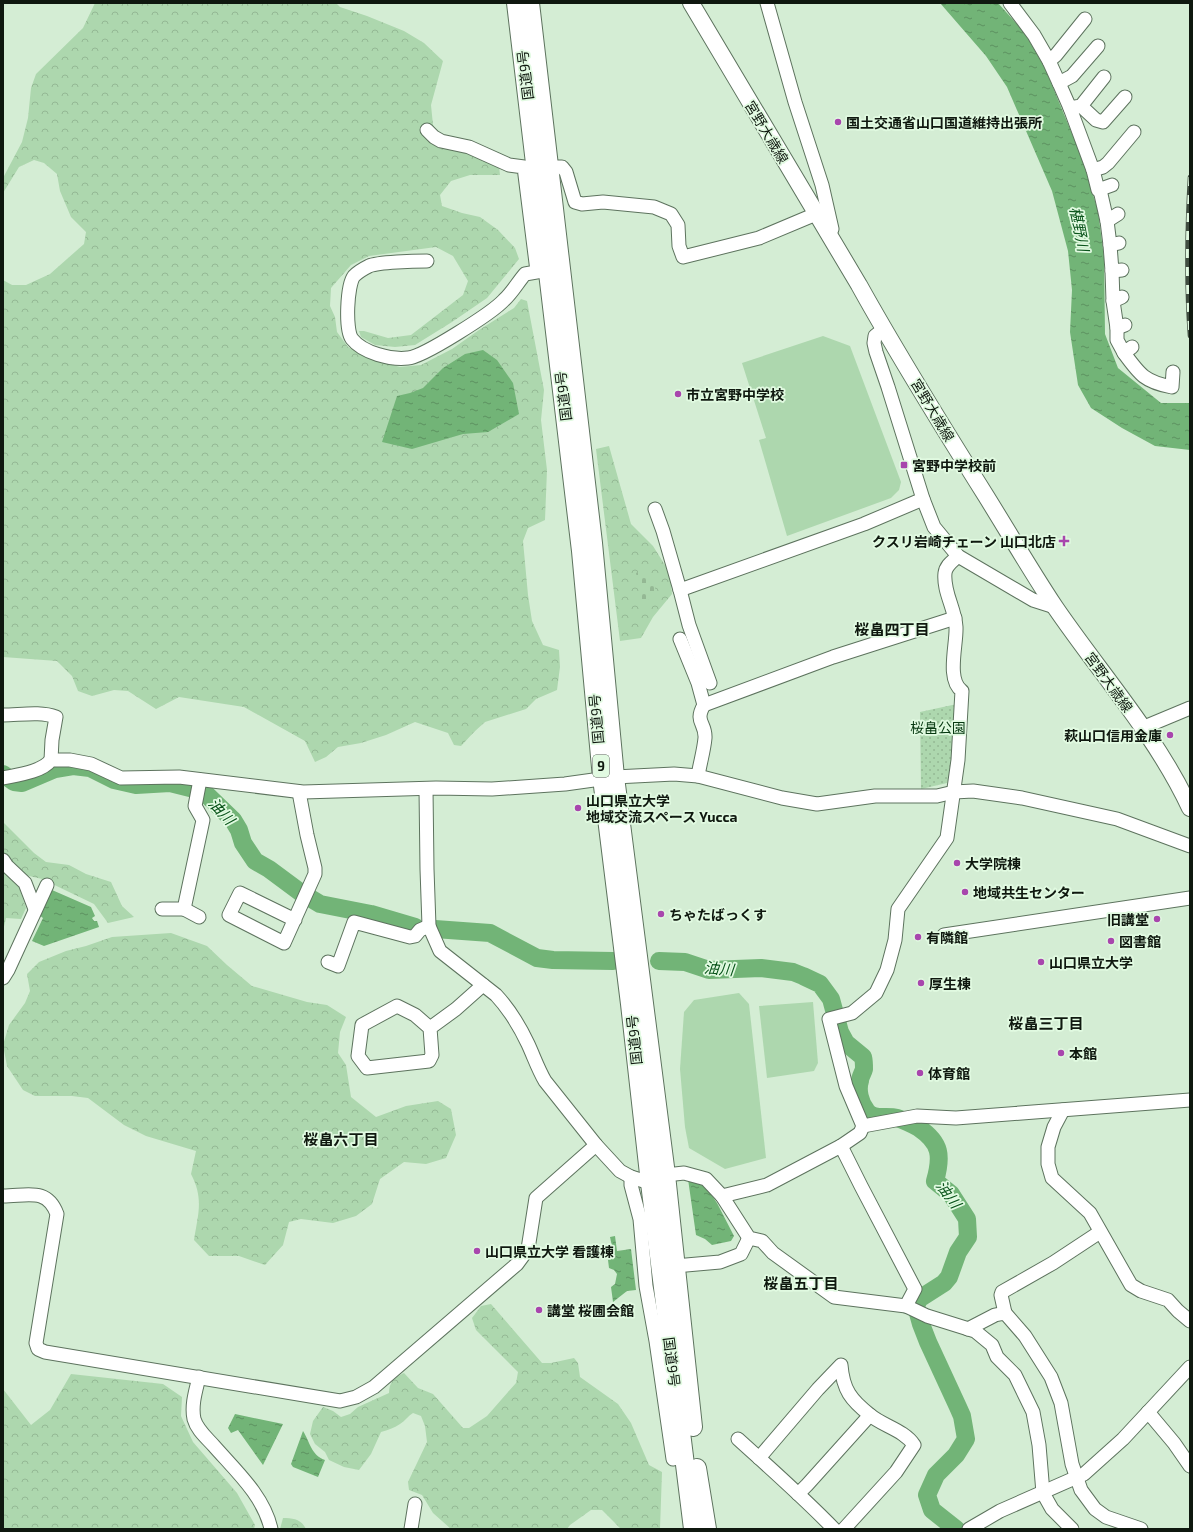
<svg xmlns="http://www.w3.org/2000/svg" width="1193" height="1532" viewBox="0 0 1193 1532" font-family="'Exo 2','Noto Sans JP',sans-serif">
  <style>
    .green { fill: #add7ae }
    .forest { fill: url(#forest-crowns) }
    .cemetery { fill: url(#cemetery-stones) }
    .park { fill: url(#park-dots) }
    .water { fill: url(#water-ripples) }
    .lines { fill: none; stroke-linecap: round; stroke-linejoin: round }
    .river { stroke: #72b477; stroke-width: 18 }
    .minor-casing { stroke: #5d735e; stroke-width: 15 }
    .major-casing { stroke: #5d735e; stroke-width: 18 }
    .highway-casing { stroke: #5d735e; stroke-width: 20 }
    .minor { stroke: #fff; stroke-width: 13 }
    .major { stroke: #fff; stroke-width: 16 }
    .highway { stroke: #fff; stroke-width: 18 }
    .rail-casing { stroke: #404d40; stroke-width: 4.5 }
    .rail { stroke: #e1fae1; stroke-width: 3; stroke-dasharray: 9; stroke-linecap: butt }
    .poi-dot { fill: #a846ad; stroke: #e1fae1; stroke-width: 1.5 }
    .labels { text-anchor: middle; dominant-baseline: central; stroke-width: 3.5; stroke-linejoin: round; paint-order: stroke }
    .shield { fill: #e1fae1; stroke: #4e5c4e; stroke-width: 1 }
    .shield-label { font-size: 13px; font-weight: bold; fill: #0f180f }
    .street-label { font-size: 14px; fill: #0f180f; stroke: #e1fae1 }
    .poi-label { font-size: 14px; font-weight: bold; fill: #0f180f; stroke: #e1fae1; text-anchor: start }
    .park-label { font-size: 14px; fill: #073911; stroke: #e1fae1 }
    .water-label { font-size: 15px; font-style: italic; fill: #0a541b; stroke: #e1fae1 }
    .neighbourhood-label { font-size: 15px; font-weight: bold; fill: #0f180f; stroke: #e1fae1 }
  </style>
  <defs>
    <pattern id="forest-crowns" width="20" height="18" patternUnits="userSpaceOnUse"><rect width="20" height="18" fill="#add7ae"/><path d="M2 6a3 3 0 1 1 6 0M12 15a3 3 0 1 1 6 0" fill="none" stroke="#94b894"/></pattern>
    <pattern id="cemetery-stones" width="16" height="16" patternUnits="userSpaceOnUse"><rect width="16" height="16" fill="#add7ae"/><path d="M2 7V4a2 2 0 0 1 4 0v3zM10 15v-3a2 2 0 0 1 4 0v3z" fill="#94b894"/></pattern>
    <pattern id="park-dots" width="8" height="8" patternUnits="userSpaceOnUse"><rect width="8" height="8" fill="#add7ae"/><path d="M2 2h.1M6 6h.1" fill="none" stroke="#94b894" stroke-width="1.8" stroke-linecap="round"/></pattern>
    <pattern id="water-ripples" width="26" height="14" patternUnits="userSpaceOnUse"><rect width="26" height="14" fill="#72b477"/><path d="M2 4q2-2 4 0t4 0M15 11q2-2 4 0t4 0" fill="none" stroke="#5c9160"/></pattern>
  </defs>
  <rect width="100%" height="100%" fill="#d4edd4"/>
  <g class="green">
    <path d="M 823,336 L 850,346 L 901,482 L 899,490 L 891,498 L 787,536 L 759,440 L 766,438 L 742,363 Z"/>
    <path d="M 739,993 L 749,1004 L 766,1158 L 725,1169 L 689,1148 L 685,1127 L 680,1069 L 684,1012 L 694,1000 Z"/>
    <path d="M 813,1002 L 818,1063 L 814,1071 L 767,1078 L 759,1006 Z"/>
  </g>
  <g class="forest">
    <path d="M 95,3 L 336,3 L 340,7 L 367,16 L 404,31 L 424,43 L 443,61 L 431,105 L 433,125 L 448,148 L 474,156 L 499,166 L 500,175 L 470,175 L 451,181 L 440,195 L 442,206 L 462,213 L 480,217 L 498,230 L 515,248 L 519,259 L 487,298 L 452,322 L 415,345 L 395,347 L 375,345 L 361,337 L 359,331 L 364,331 L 388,338 L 411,335 L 463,295 L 468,281 L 453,256 L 436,247 L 369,256 L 351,265 L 331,288 L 330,306 L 335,317 L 337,332 L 348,347 L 368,358 L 400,367 L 421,365 L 452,349 L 479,330 L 514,308 L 521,299 L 527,301 L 544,390 L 541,420 L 547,470 L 545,520 L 528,528 L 523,541 L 528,595 L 532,621 L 543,645 L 559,650 L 560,667 L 557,690 L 536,699 L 526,709 L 485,722 L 474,732 L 461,746 L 454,745 L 448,733 L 415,722 L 386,735 L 361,743 L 338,747 L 326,757 L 315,762 L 305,741 L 244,707 L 179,697 L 156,709 L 128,691 L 114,690 L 92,696 L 78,691 L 72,676 L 57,661 L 3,657 L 3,280 L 12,285 L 26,285 L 50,274 L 84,244 L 86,232 L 71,217 L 60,191 L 57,174 L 44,163 L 34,160 L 19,167 L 3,193 L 3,178 L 22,142 L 28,118 L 31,88 L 36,74 L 83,28 Z"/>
    <path d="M 609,446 L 631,524 L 653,546 L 670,573 L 672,594 L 653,617 L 641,638 L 620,641 L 596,449 Z"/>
    <path d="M 3,822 L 34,853 L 46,862 L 69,865 L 86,874 L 111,882 L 122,906 L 134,917 L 108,923 L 94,904 L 42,879 L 25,875 L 19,887 L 26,908 L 21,919 L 6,918 L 3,931 Z"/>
    <path d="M 171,933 L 207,946 L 227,965 L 252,986 L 307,1002 L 327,1005 L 346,1017 L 340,1032 L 338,1053 L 346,1065 L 351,1097 L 376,1117 L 406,1106 L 438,1101 L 451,1109 L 456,1135 L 446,1158 L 426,1164 L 404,1162 L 380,1179 L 372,1204 L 356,1216 L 333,1223 L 301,1219 L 289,1222 L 283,1245 L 265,1265 L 239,1256 L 209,1256 L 194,1240 C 198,1214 204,1199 191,1174 L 196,1151 L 146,1136 L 124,1125 L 88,1098 L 72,1096 L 35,1096 L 23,1090 L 7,1066 L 3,1045 L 9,1025 L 25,1003 L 30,991 L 27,974 L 39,962 L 66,951 L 86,946 L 112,937 Z"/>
    <path d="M 491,1304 L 542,1363 L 551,1363 L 574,1358 L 578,1363 L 580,1377 L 618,1404 L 631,1423 L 649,1465 L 662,1472 L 660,1529 L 621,1529 L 602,1510 L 591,1510 L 570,1525 L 567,1529 L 451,1529 L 433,1513 L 422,1495 L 409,1490 L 408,1482 L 427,1442 L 425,1426 L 421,1416 L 413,1413 C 408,1416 405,1421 400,1424 C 394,1428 388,1430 381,1432 L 371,1454 L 359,1470 L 344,1467 L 329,1460 L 325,1452 L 315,1444 L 310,1434 L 313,1421 L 323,1407 L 333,1411 L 341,1417 L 350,1414 L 358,1407 L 389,1393 C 389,1382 394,1378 404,1373 L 418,1388 L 433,1394 L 463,1428 L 469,1428 L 487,1416 L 516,1383 L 518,1372 L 476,1330 L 472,1318 L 481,1306 Z"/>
    <path d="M 71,1374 L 163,1384 L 182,1397 L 181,1416 L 193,1442 L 237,1493 L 255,1525 L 254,1529 L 3,1529 L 3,1389 L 31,1425 L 50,1410 Z"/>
    <path d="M 283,1518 C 293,1518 301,1519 306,1529 L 280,1529 Z"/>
  </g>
  <path class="cemetery" d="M 644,569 C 651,574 658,584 654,593 C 652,597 648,600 645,603 L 638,601 L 639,588 L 636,573 Z"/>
  <path class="park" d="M 957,704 L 953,765 L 947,783 L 921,789 L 920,712 Z"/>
  <g class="water">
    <path d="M 940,3 L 998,3 L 1024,32 L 1045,68 L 1082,158 L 1098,211 L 1104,257 L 1105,334 L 1118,368 L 1161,403 L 1190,403 L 1190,450 L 1155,446 L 1122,428 L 1091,408 L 1078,385 L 1070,332 L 1072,290 L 1068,251 L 1052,191 L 1007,87 L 986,56 Z"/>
    <path d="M 483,350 L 497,360 L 513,383 L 519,414 L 488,432 L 463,434 L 412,449 L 382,442 L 397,396 L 410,393 L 423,388 L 443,368 L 465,354 Z"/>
    <path d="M 52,890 L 91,907 L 95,916 L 92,918 L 94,921 L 97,921 L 99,927 L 44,946 L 32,941 L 43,918 L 39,915 Z"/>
    <path d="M 688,1179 L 704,1184 L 717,1203 L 734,1236 L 731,1241 L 712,1245 L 705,1239 L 696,1235 Z"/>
    <path d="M 615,1236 L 617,1251 L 631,1249 L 636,1290 L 627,1291 L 613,1302 L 611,1287 L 615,1284 L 617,1274 L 614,1270 L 609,1268 L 607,1252 L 613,1251 L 610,1237 Z"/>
    <path d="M 235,1414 L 283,1424 L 263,1465 L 238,1430 L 231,1433 L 228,1428 Z"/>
    <path d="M 303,1431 C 310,1442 311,1455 325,1460 L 318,1477 L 293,1467 L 291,1464 Z"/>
  </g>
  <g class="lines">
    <g class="river">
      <path d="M 3,774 L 14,782 L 22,783 L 55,769 L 73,766 L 90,768 L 114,780 L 136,785 L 170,783 L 194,789 L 206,794 L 233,820 L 239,830 L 243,843 L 255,861 L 269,869 L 300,892 L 320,904 L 371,914 L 415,927"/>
      <path d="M 435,929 L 490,933 L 537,958 L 553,960 L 613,961"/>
      <path d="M 659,961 L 685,962 L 709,970 L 761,968 L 793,972 L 803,976 L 820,984 L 831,999 L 840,1032 L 846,1043 L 863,1057 C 864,1061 864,1066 864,1069 C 863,1073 860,1077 860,1081 C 857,1090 860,1102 866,1110 C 873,1121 886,1115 897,1118 C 904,1120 912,1124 919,1128 C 941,1143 942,1156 935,1181 L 951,1194 L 967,1219 L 968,1237 L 958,1252 L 949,1277 L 944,1283 L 919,1299 L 916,1306 L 921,1324 L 928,1342 L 958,1407 L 962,1416 L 966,1439 L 956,1455 L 936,1475 L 927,1495 L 932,1510 L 956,1529"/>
    </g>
    <g class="minor-casing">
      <g id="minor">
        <path d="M 767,3 L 795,102 L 822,185 L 832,229 L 829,236"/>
        <path d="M 1010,3 L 1034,35 L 1049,61 L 1056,55 L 1085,19"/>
        <path d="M 1049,61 L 1059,83 L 1072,76 L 1098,46"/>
        <path d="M 1059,83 L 1070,108 L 1081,106 L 1104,77"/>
        <path d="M 1081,106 L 1096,120 L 1103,122 L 1125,97"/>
        <path d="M 1070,108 L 1093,170 L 1103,167 L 1108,163 L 1134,132"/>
        <path d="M 427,130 L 434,137 L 441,141 L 469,147 L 509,165 L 524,167 L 537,271"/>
        <path d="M 549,167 L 562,167 L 566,172 L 575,202 L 582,204 L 603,202 L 654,207 L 671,214 L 678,225 L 679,246 L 683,257 L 759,238 L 816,214"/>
        <path d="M 1093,170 L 1098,190 L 1112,185"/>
        <path d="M 1100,190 L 1107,221 L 1118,214"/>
        <path d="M 1107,221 L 1110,245 L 1119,243"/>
        <path d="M 1110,245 L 1112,271 L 1122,270"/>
        <path d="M 427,261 C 415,261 378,262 369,266 C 365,268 357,273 354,276 C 347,285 345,330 352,339 C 363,353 391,360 408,358 C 423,357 492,313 504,300 C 512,293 518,282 525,274 L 548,270"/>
        <path d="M 1112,271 L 1113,301 L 1122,297"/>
        <path d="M 1113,301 L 1117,328 L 1125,325"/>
        <path d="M 1117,328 L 1117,340 L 1124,353 L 1132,347"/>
        <path d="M 884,329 L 875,336 L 874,343 L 876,352 L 888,387 L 923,499 L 934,527 L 958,556 L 1033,600 L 1055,607"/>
        <path d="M 1124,353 C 1140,375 1145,382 1172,387 L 1173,372"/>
        <path d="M 655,509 L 663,531 L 680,590 L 689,625 L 710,683"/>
        <path d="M 680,590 L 864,524 L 923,499"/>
        <path d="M 680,639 L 698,683 L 704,705 C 694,722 706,723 705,738 C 704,750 700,763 698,776"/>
        <path d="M 704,705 L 833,657 L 955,618"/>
        <path d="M 3,715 C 20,715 40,711 56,717 L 52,740 L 51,760"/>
        <path d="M 1142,728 L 1190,708"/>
        <path d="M 3,778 C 17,775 42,772 51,760 L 70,760 L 91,764 L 121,778 L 179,777 L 303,792 L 436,788 L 492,789 L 565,784 L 615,777 L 674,774 L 698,776 L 782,798 L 817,804 L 875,796 L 937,796 L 954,792 L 973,791 L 1022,798 L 1117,819 L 1190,846"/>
        <path d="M 426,789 L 427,869 L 429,926 L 440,951 L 496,995 C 509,1009 520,1027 528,1044 C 534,1057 538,1069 545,1081 L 596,1145 L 620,1171 L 631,1177 L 650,1183 L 666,1175 L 684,1173 L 706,1179 L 722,1196 L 749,1238 L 762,1241 L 773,1253 L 834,1297 L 906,1306 L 927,1316 L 975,1331 L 992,1345 L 997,1357 L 1015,1375 L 1033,1412 L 1039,1445 L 1043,1493 L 1052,1509 L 1072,1529"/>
        <path d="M 3,860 L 7,866 L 25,883 L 35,909"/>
        <path d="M 162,909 L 184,909 L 203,820 L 195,806 L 200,780"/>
        <path d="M 184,909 L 199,917"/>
        <path d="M 295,920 L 240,893 L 229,915 L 284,943 L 315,874 L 315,868 L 307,835 L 299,792"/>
        <path d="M 944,935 L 1190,898"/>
        <path d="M 328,962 L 338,966 L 354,922 L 410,937 L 415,936 L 420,930 L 429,926"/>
        <path d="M 3,978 L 8,970 L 47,885"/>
        <path d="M 430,1028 L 415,1015 L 397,1006 L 362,1025 L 358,1056 L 367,1068 L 429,1061 L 432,1055 L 430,1028 L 456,1009 L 483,985"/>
        <path d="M 1063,1110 L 1054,1127 L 1048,1147 L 1048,1164 L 1052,1178 L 1090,1213 L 1131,1285 L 1141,1291 L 1168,1300 L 1178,1311 L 1190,1321"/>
        <path d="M 863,1126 L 917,1116 L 956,1118 L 1190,1100"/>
        <path d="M 841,1146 L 861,1186 L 915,1289 L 906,1306"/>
        <path d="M 631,1177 L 631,1185 L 640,1219 L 646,1286 L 656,1341 L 673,1459"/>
        <path d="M 3,1196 C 27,1196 47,1187 57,1214 L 36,1343 L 38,1349 L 45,1352 L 340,1401 L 356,1397 L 374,1387 L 517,1264 L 528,1249 L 536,1198 L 596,1145"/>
        <path d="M 722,1196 L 767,1185 L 841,1146 L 860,1133 L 863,1126 L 846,1086 L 829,1019 L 852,1013 L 876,993 L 887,970 L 895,940 L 898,909 L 947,838 L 958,760 L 962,691 C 946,680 957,644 956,627 C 955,608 943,592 945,573 C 946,565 953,561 958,556"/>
        <path d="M 675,1266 L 720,1262 L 741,1254 L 749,1238"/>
        <path d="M 1005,1313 L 1001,1295 L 1002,1292 L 1053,1263 L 1100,1232"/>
        <path d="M 968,1329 L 995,1315 L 1005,1313 L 1025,1336 L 1051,1377 L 1061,1403 L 1072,1464 L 1081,1490 L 1095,1509 L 1106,1517 L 1141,1529"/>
        <path d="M 199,1377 C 196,1390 191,1405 194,1419 C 197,1430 207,1438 214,1446 C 235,1470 264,1496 271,1529"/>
        <path d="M 1148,1412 L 1174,1443 L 1190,1466"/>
        <path d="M 738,1439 C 771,1469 803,1497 834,1529"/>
        <path d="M 759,1458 L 818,1389 L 841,1365 C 843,1390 851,1400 870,1415 L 807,1485 L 798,1494"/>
        <path d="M 411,1529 L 415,1504"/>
        <path d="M 844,1529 L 896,1472 L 914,1445 C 904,1430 883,1426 870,1415"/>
        <path d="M 969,1529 L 1000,1511 L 1084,1474 L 1123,1439 L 1190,1367"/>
      </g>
    </g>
    <g class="major-casing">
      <path id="major" d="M 691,3 L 859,285 C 899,357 942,426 986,496 C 1009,533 1031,571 1055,607 C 1100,673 1156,735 1190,808"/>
    </g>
    <g class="highway-casing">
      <g id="highway">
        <path d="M 516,3 L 581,551 L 602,778 L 630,1004 L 650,1183 L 693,1529"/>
        <path d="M 530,3 L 593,543 L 615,777 L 666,1175 L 693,1427"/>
        <path d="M 697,1468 L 707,1529"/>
      </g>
    </g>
    <use href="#minor" class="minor"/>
    <use href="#major" class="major"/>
    <use href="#highway" class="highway"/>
    <g class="rail-casing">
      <path id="rail" d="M 1190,177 C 1187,230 1186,283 1190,336"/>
    </g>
    <use href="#rail" class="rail"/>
  </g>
  <g class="poi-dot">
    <circle cx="838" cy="122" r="4"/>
    <circle cx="678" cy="394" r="4"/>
    <rect x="900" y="461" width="8" height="8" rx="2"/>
    <path d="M1062 535h4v4h4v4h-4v4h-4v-4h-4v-4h4z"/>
    <circle cx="1170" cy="735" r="4"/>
    <circle cx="578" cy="808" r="4"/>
    <circle cx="957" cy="863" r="4"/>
    <circle cx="965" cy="892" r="4"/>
    <circle cx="661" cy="914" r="4"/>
    <circle cx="1157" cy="919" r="4"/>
    <circle cx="918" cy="937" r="4"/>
    <circle cx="1111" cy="941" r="4"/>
    <circle cx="1041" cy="962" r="4"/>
    <circle cx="921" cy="983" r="4"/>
    <circle cx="1061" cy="1053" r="4"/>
    <circle cx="920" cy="1073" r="4"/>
    <circle cx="477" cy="1251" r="4"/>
    <circle cx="539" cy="1310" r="4"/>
  </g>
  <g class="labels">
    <rect class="shield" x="593" y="755" width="16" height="22" rx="3"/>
    <g class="shield-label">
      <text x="601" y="766">9</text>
    </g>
    <g class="street-label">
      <text transform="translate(525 75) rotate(-97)">国道9号</text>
      <text transform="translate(767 132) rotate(59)">宮野大歳線</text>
      <text transform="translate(563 396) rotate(-97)">国道9号</text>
      <text transform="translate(933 410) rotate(59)">宮野大歳線</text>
      <text transform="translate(1109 682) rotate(54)">宮野大歳線</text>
      <text transform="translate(596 719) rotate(-95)">国道9号</text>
      <text transform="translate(634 1040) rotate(-96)">国道9号</text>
      <text transform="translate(672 1362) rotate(83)">国道9号</text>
    </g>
    <g class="poi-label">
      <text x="846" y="122">国土交通省山口国道維持出張所</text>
      <text x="686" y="394">市立宮野中学校</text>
      <text x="912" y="465">宮野中学校前</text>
      <text x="1056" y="541" text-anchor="end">クスリ岩崎チェーン 山口北店</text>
      <text x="1162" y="735" text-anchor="end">萩山口信用金庫</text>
      <text x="586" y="800">山口県立大学<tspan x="586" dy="16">地域交流スペース Yucca</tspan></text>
      <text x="965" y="863">大学院棟</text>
      <text x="973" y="892">地域共生センター</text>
      <text x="669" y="914">ちゃたばっくす</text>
      <text x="1149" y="919" text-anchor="end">旧講堂</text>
      <text x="926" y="937">有隣館</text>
      <text x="1119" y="941">図書館</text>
      <text x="1049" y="962">山口県立大学</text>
      <text x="929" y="983">厚生棟</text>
      <text x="1069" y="1053">本館</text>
      <text x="928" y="1073">体育館</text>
      <text x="485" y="1251">山口県立大学 看護棟</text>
      <text x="547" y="1310">講堂 桜圃会館</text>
    </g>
    <g class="park-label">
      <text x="938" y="727">桜畠公園</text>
    </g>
    <g class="water-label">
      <text transform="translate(1080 229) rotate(79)">椹野川</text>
      <text transform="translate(222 811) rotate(47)">油川</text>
      <text transform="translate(719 968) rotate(5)">油川</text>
      <text transform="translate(949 1194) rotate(54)">油川</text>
    </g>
    <g class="neighbourhood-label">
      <text x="892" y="629">桜畠四丁目</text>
      <text x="1046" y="1023">桜畠三丁目</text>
      <text x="341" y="1139">桜畠六丁目</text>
      <text x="801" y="1283">桜畠五丁目</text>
    </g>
  </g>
  <rect width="1193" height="1532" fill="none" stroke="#0f180f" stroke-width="8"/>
</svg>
